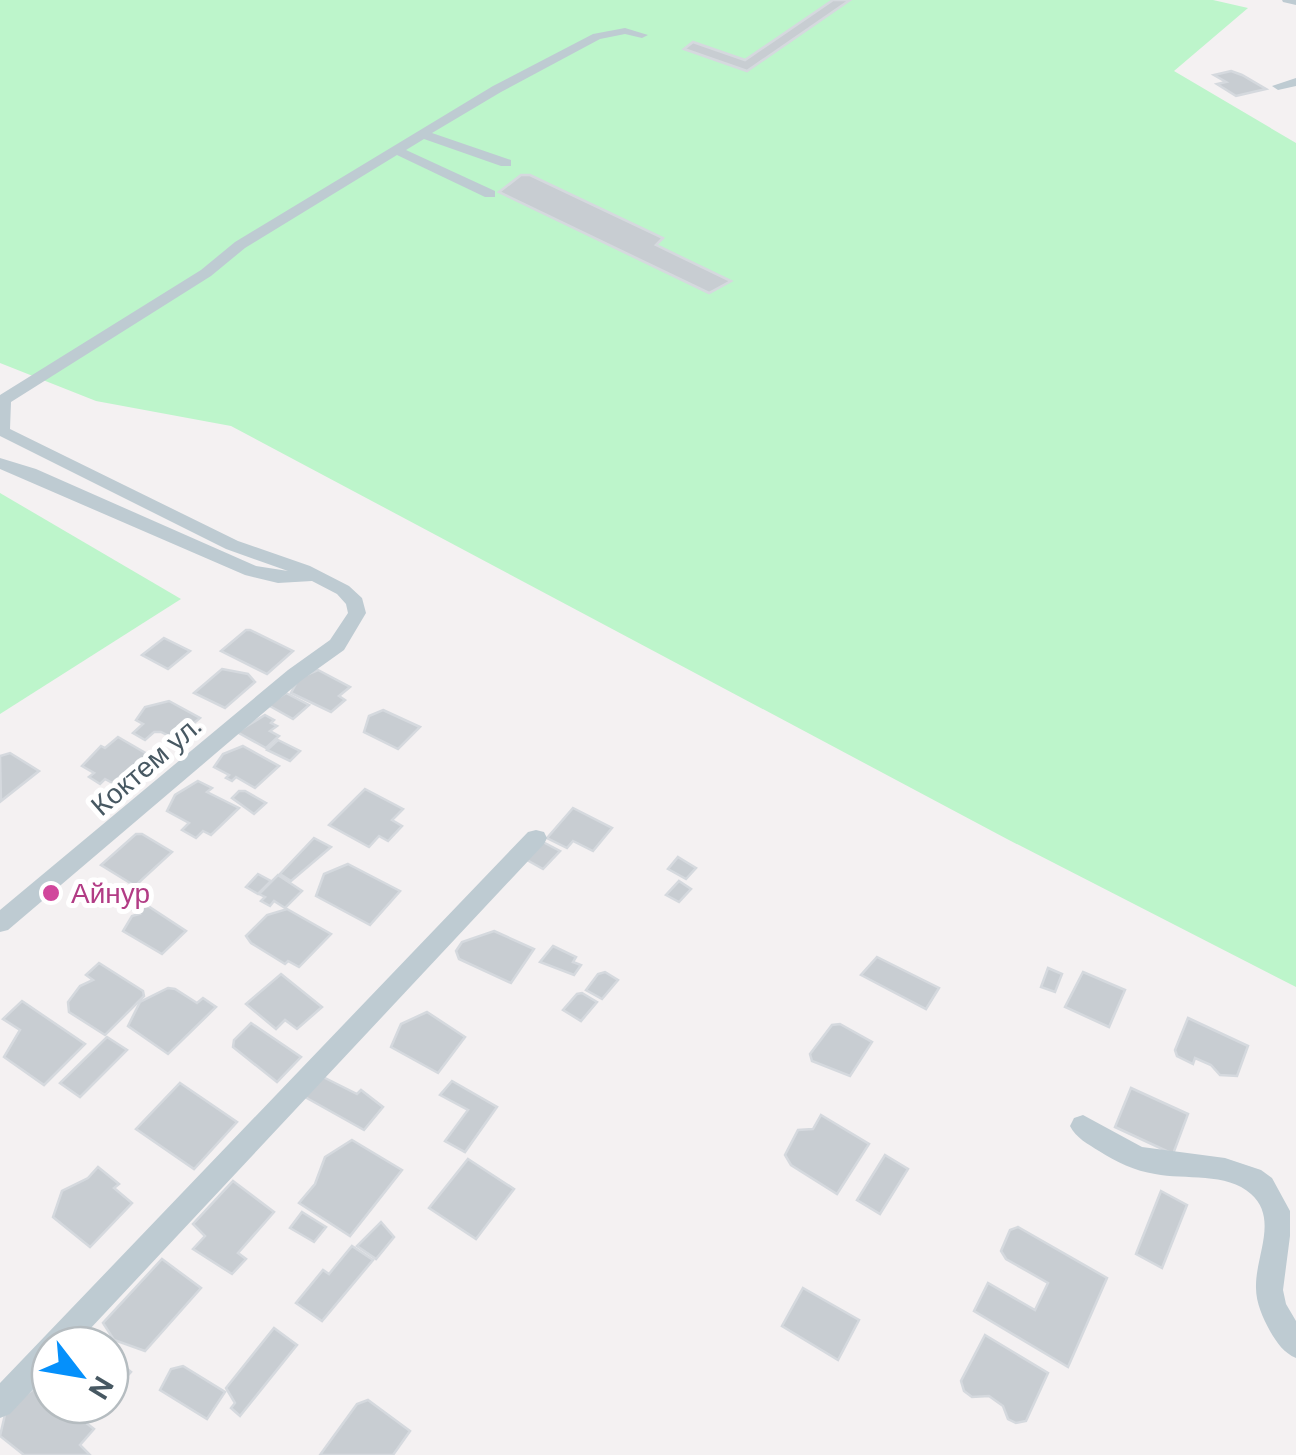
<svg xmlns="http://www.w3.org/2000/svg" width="1296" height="1455" viewBox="0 0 1296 1455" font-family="'DM Sans',sans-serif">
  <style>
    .green { fill: #bdf5cb }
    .building { fill: #c8cdd2; stroke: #d5d9de; stroke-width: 2.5 }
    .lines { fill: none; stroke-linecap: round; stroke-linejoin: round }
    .minor { fill: #becbd2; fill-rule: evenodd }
    .hotel-dot { fill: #d1479c; stroke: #fff; stroke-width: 4 }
    .labels { text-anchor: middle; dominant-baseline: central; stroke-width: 10; stroke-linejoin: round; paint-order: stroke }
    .street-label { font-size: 28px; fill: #475862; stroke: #fff }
    .hotel-label { font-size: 28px; fill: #b23c85; stroke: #fff; text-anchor: start }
  </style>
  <rect width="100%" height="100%" fill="#f4f1f2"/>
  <g class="green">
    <path d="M 0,0 L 1213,0 L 1248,8 L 1174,71 L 1296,143 L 1296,987 L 1007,839 L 231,426 L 96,401 L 0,363 Z"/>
    <path d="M 0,493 L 181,599 L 0,714 Z"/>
  </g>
  <g class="building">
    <path d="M 833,0 L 850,0 L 747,71 L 684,49 L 693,42 L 745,60 Z"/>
    <path d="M 1231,71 L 1242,75 L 1266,89 L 1236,96 L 1217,84 L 1226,82 L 1214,75 Z"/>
    <path d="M 521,175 L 530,175 L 663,238 L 656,245 L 731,281 L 709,293 L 499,192 Z"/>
    <path d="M 246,630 L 250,630 L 293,651 L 267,674 L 221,651 Z"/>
    <path d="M 164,638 L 190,651 L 168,669 L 142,655 Z"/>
    <path d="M 222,669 L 248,674 L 255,682 L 225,708 L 194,693 Z"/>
    <path d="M 318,670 L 350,687 L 339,696 L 345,700 L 331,712 L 291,693 L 299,678 Z"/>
    <path d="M 286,693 L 309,705 L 293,719 L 268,705 Z"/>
    <path d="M 169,701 L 200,718 L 175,739 L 161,732 L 154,732 L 145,740 L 133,733 L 143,724 L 136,720 L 145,707 Z"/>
    <path d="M 383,710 L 420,727 L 398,749 L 364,732 L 369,716 Z"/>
    <path d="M 265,715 L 274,720 L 271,723 L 277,726 L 270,731 L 279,736 L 266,748 L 237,732 Z"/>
    <path d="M 118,737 L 154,758 L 120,787 L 105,779 L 100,784 L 89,777 L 94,773 L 82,766 L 101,746 L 105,748 Z"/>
    <path d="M 278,740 L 300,751 L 290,761 L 267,750 Z"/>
    <path d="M 243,746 L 279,766 L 255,788 L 236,777 L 232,781 L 226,778 L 229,775 L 214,767 L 223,754 Z"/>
    <path d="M 10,753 L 39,771 L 1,801 L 0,756 Z"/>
    <path d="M 198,781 L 212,788 L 207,792 L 239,808 L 211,835 L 203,831 L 196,838 L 182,830 L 189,823 L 167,811 L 175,795 Z"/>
    <path d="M 365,789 L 403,809 L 392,820 L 402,826 L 388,841 L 379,836 L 369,847 L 329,825 Z"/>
    <path d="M 239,791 L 245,791 L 266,803 L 254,814 L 232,798 Z"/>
    <path d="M 573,808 L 612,828 L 593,851 L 573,841 L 567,848 L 547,838 Z"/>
    <path d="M 136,834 L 142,834 L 172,852 L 135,886 L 101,865 Z"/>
    <path d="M 314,838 L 331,847 L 291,881 L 280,874 Z"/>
    <path d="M 543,842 L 560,851 L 543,869 L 527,860 Z"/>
    <path d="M 678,857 L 696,868 L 686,879 L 668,869 Z"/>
    <path d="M 348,864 L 400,891 L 370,925 L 316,896 L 324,874 Z"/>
    <path d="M 258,874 L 271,881 L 258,894 L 246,887 Z"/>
    <path d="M 278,875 L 302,891 L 285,908 L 274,901 L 270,906 L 261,901 L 265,897 L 259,894 Z"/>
    <path d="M 679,881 L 691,889 L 679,902 L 666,895 Z"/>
    <path d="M 142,902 L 186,931 L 162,954 L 123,931 L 132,916 L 139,914 L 133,910 Z"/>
    <path d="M 287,909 L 331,934 L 299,967 L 288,961 L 285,964 L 251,943 L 246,936 L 267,915 Z"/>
    <path d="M 494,931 L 534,949 L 511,983 L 459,959 L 456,951 L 462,942 Z"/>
    <path d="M 553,946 L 576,957 L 573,962 L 581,965 L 574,975 L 540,962 Z"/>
    <path d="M 877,957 L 939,988 L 926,1009 L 861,975 Z"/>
    <path d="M 99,963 L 143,991 L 144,996 L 105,1035 L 69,1012 L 68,1002 L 80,986 L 93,980 L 86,975 Z"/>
    <path d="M 1048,968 L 1062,974 L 1055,992 L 1041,987 Z"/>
    <path d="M 605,972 L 618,980 L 602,999 L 586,990 L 598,974 Z"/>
    <path d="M 1083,972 L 1125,990 L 1109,1027 L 1065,1007 Z"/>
    <path d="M 281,974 L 322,1007 L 297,1029 L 285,1020 L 276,1029 L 246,1004 Z"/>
    <path d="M 168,988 L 175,989 L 197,1003 L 203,998 L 216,1007 L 168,1054 L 128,1026 L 140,1002 Z"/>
    <path d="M 582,993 L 597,1002 L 581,1021 L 563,1010 L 577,994 Z"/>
    <path d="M 22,1001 L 85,1044 L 44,1085 L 4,1057 L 20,1030 L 3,1019 Z"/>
    <path d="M 427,1012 L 465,1037 L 438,1073 L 391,1047 L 401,1024 Z"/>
    <path d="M 1188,1018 L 1248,1046 L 1237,1076 L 1220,1075 L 1211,1065 L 1195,1058 L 1193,1064 L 1177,1056 L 1175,1050 Z"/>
    <path d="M 251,1023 L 301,1057 L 277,1082 L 233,1047 L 234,1040 Z"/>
    <path d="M 840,1024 L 872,1042 L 850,1076 L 812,1061 L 810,1054 L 832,1025 Z"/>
    <path d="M 107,1037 L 127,1050 L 80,1097 L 60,1083 Z"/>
    <path d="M 323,1077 L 357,1094 L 361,1090 L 383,1107 L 364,1130 L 305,1097 Z"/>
    <path d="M 452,1081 L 497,1107 L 465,1152 L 445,1141 L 468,1110 L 440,1095 Z"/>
    <path d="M 180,1083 L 237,1122 L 194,1169 L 136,1129 Z"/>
    <path d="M 1131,1088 L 1188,1114 L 1173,1154 L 1115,1127 Z"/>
    <path d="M 821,1115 L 869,1144 L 837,1194 L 791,1165 L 785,1155 L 798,1130 L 813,1129 Z"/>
    <path d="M 352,1140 L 402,1170 L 350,1236 L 299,1203 L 315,1184 L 325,1157 Z"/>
    <path d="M 885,1155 L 908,1169 L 880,1214 L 857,1200 Z"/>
    <path d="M 468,1159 L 514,1189 L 476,1239 L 429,1208 Z"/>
    <path d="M 98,1167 L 119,1184 L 114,1188 L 132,1203 L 90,1247 L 53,1217 L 62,1191 L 88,1178 Z"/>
    <path d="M 233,1181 L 274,1212 L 238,1253 L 246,1259 L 232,1274 L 193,1249 L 205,1236 L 193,1224 Z"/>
    <path d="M 1161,1191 L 1187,1205 L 1162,1268 L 1136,1254 Z"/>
    <path d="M 302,1212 L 326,1227 L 314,1242 L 290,1228 Z"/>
    <path d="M 381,1222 L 394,1237 L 376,1259 L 357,1246 Z"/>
    <path d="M 1018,1227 L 1107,1278 L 1068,1367 L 974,1311 L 988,1283 L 1035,1310 L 1048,1283 L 1006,1259 L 1001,1251 L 1010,1230 Z"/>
    <path d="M 352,1246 L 373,1260 L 322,1321 L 296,1303 L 323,1270 L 329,1274 Z"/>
    <path d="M 162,1259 L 201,1288 L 145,1351 L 114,1340 L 103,1323 Z"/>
    <path d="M 803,1288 L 859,1320 L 838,1360 L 782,1326 Z"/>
    <path d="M 274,1328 L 297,1345 L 240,1416 L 231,1408 L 235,1403 L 226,1388 Z"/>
    <path d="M 985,1335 L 1048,1373 L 1026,1421 L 1016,1423 L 1008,1419 L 1003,1406 L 989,1396 L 972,1397 L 964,1391 L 961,1381 Z"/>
    <path d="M 110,1355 L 131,1372 L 114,1391 L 110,1388 Z"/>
    <path d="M 183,1366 L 225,1392 L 207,1419 L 160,1390 L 171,1369 Z"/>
    <path d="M 39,1386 L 50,1394 L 50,1405 L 63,1405 L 94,1429 L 80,1445 L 90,1455 L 24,1455 L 0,1436 L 7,1406 Z"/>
    <path d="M 368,1400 L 410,1431 L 393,1455 L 320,1455 L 357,1404 Z"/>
  </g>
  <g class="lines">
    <g class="minor">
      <path d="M 1282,0 L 1296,0 L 1296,5 L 1283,2 Z"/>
      <path d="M 625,28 L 648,35 L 642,38 L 625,34 L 600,39 L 501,92 L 432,133 L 511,160 L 511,166 L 501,166 L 424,139 L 406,150 L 495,191 L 495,197 L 485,197 L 397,155 L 245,248 L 211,276 L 11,402 L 10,429 L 238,541 L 310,566 L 349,586 L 362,598 L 366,613 L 344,650 L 302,680 L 8,930 L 0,932 L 0,910 L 288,670 L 330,640 L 348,613 L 346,604 L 337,594 L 312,581 L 278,583 L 245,575 L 0,469 L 0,458 L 36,469 L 256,566 L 288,571 L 226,549 L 0,436 L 0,395 L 201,270 L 235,242 L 493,86 L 593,34 Z"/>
      <path d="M 1296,78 L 1296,86 L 1278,90 L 1272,86 Z"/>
      <path d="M 536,830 L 544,832 L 547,838 L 544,844 L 75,1345 L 50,1345 L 50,1371 L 10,1414 L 0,1418 L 0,1383 L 528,832 Z"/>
      <path d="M 1083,1115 L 1142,1147 L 1225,1158 L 1261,1170 L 1272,1178 L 1290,1211 L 1290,1236 L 1283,1290 L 1286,1304 L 1296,1321 L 1296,1358 C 1284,1353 1277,1343 1270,1331 C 1263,1318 1256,1303 1256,1288 C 1255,1256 1279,1219 1251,1194 C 1227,1172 1185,1180 1155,1174 C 1135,1171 1116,1162 1099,1151 C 1088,1144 1076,1138 1070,1126 L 1074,1118 Z"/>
    </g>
  </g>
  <circle class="hotel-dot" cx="51" cy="893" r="10"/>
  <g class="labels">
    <g class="street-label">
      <text transform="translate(146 766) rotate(-41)">Коктем ул.</text>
    </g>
    <g class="hotel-label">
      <text x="71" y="893">Айнур</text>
    </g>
  </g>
  <g transform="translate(80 1375) rotate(121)"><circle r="48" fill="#ffffff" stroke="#b5bcc0" stroke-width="2.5"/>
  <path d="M0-8L18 38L0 25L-18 38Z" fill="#0590fb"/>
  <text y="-15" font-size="28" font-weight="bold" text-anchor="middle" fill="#475862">N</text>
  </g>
</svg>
